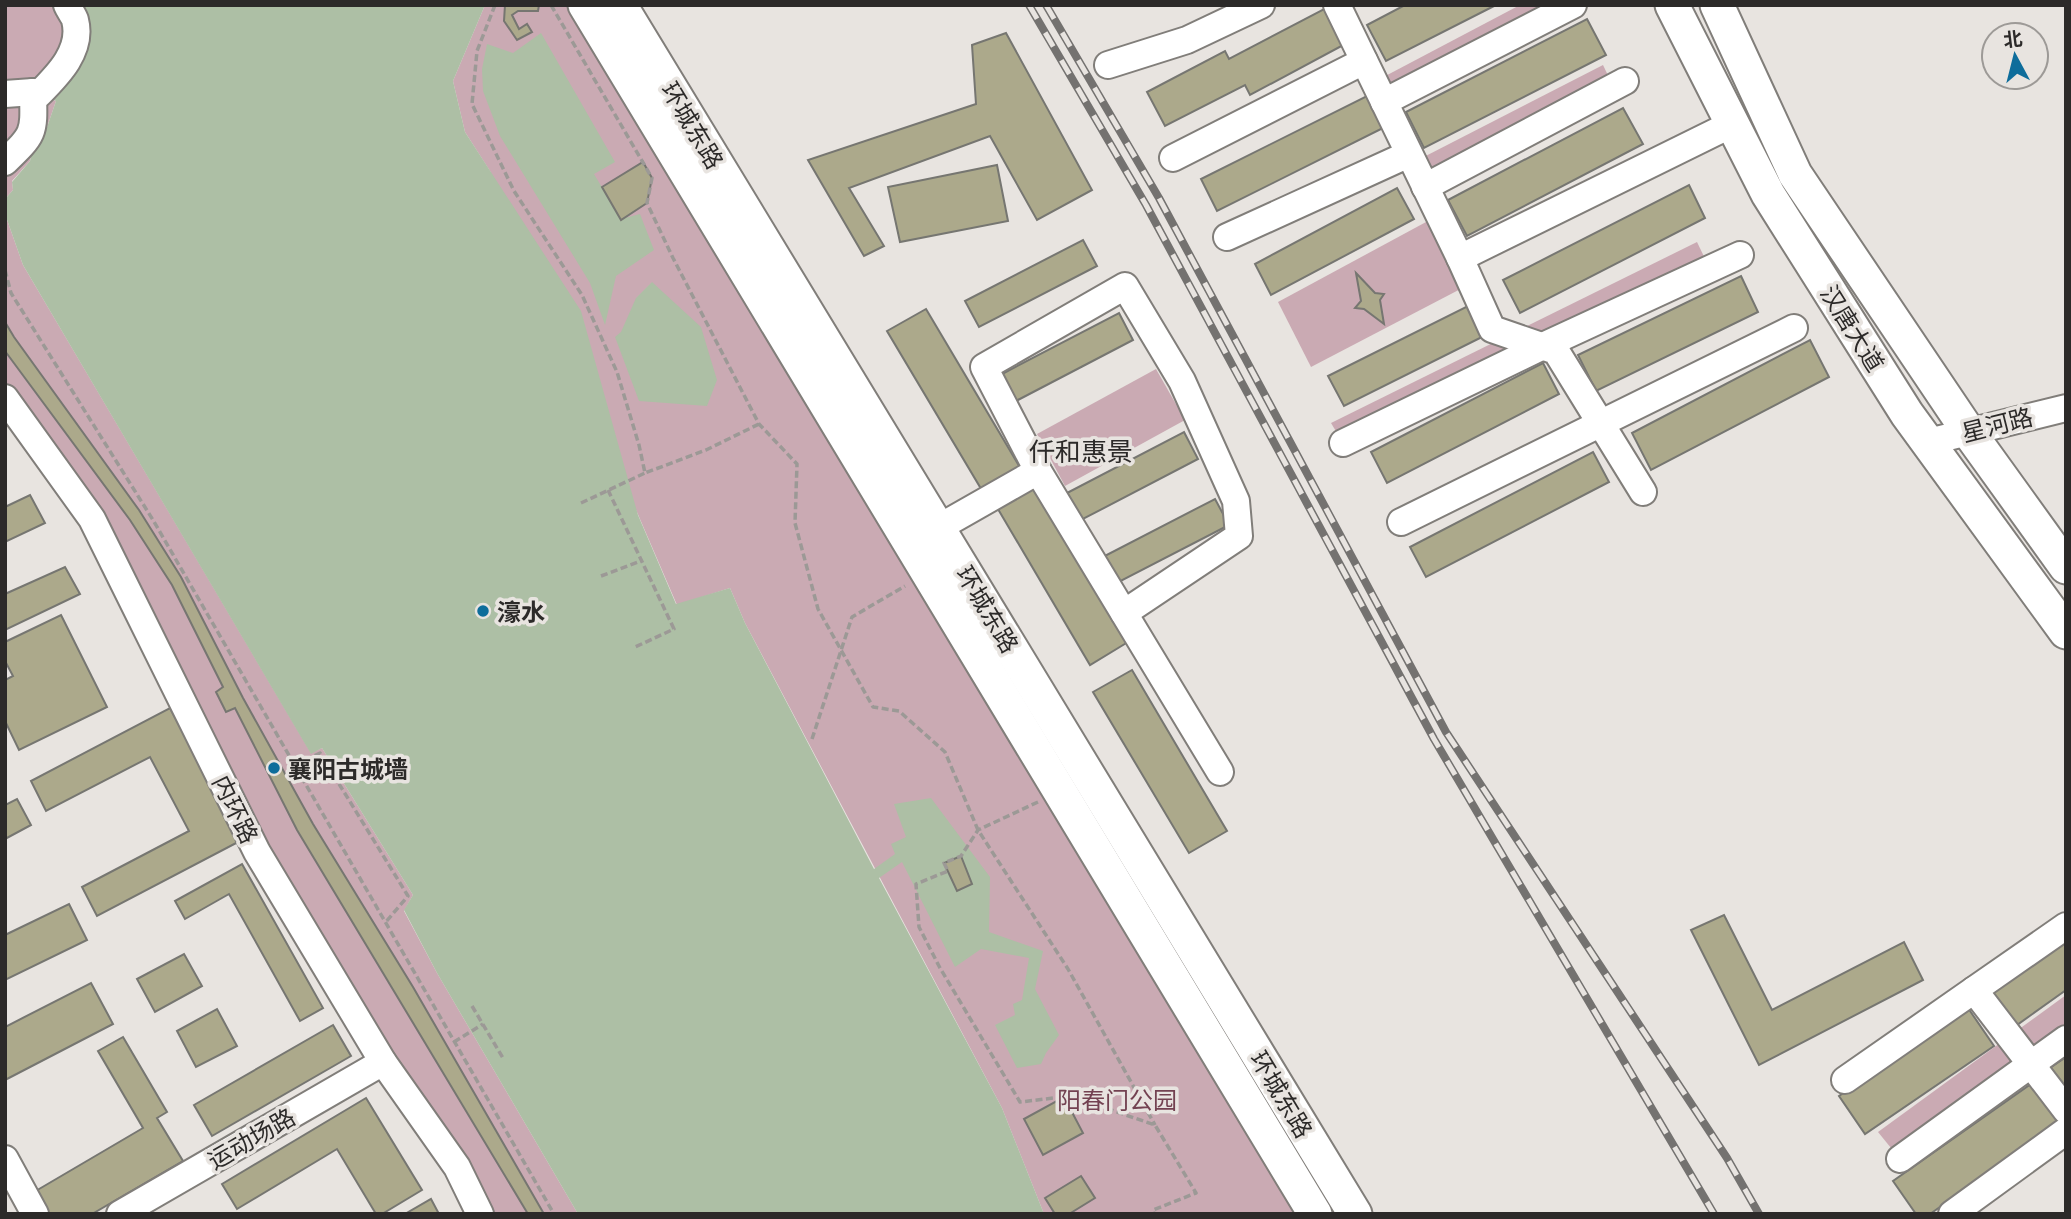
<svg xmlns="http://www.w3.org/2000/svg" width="2071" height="1219" viewBox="0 0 2071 1219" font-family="'Golos Text','Noto Sans SC',sans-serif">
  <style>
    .green { fill: #caaab3 }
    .water { fill: #adbfa5 }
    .building { fill: #aca98b; stroke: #767671; stroke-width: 2 }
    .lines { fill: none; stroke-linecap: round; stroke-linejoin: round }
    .minor-casing { stroke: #817e7a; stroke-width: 30 }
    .major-casing { stroke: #817e7a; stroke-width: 37 }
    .path { stroke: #9c9996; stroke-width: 3.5; stroke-dasharray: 7 3.5; stroke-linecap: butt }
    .minor { stroke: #fff; stroke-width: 26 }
    .major { stroke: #fff; stroke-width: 33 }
    .rail-casing { stroke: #747270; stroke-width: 8 }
    .rail { stroke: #e8e4e0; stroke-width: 5; stroke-dasharray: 16; stroke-linecap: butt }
    .poi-dot { fill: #0e6d9b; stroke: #e8e4e0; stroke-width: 2.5 }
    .labels { text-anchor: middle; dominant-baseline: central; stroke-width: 7; stroke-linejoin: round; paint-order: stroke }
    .street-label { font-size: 24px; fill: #2c2a29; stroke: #e8e4e0 }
    .poi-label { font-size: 24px; font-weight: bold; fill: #2c2a29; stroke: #e8e4e0; text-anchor: start }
    .park-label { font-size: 24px; fill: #734251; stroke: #e8e4e0 }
    .neighbourhood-label { font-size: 26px; fill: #2c2a29; stroke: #e8e4e0 }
  </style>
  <rect width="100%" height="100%" fill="#e8e4e0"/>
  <g class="green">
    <path d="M 5,5 L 67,5 L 75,20 L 40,95 L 56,101 L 45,133 L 37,133 L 30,161 L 12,181 L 13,190 L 5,199 Z"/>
    <path d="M 485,5 L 585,5 L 1315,1214 L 1044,1214 L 1002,1108 L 745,623 L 730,588 L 677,605 L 490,171 L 465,132 L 453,81 Z"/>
    <path d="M 1520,5 L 1573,5 L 1384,102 L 1374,82 Z"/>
    <path d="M 1603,65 L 1614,88 L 1425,187 L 1414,162 Z"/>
    <path d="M 5,214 L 23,265 L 311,753 L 322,748 L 413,895 L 404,911 L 437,973 L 578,1214 L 544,1214 L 413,987 L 313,824 L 243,698 L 181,577 L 139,510 L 14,337 L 5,322 Z"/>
    <path d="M 1439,215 L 1472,283 L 1311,367 L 1278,302 Z"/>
    <path d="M 1697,242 L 1710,269 L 1343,443 L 1331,423 Z"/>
    <path d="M 5,351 L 130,520 L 172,585 L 223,687 L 216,692 L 226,712 L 235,708 L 297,830 L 528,1214 L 480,1214 L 383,1062 L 92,519 L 5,398 Z"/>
    <path d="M 1156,369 L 1185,420 L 1065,486 L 1037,434 Z"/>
    <path d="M 2066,995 L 2066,1039 L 1900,1159 L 1878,1132 Z"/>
  </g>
  <g class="water">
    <path d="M 67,5 L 485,5 L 453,81 L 465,132 L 581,311 L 638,515 L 676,604 L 730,588 L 745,623 L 874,869 L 895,854 L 891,844 L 906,837 L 894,804 L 931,798 L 990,877 L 989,932 L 1043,951 L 1035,989 L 1059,1035 L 1046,1053 L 1041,1064 L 1017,1068 L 995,1025 L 1015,1015 L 1013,1004 L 1022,1000 L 1029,958 L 981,949 L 955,967 L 902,862 L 879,878 L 1002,1108 L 1044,1214 L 578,1214 L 437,973 L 404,910 L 413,895 L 322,748 L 311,754 L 23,265 L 5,214 L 5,199 L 13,190 L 12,182 L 30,161 L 37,133 L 45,133 L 56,101 L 39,94 L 59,74 Z"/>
    <path d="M 541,33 L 615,162 L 594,174 L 621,219 L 640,214 L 654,250 L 616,276 L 605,325 L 590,283 L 500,136 L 483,91 L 482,69 L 487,44 L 513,53 Z"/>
    <path d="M 652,282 L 701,327 L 717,380 L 707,406 L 639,401 L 615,337 L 621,332 L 636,298 Z"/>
  </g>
  <g class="building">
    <path d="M 505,5 L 539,5 L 538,11 L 518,11 L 512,15 L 519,29 L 527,24 L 532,32 L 517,40 L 504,21 Z"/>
    <path d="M 1405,5 L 1496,5 L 1386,61 L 1367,25 Z"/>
    <path d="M 1328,7 L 1347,43 L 1250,95 L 1245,85 L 1165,126 L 1147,92 L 1225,51 L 1229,59 Z"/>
    <path d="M 1587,19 L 1606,55 L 1424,148 L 1406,112 Z"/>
    <path d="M 1006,33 L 1092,190 L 1037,220 L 990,136 L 849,188 L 884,246 L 864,256 L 808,160 L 976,104 L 972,45 Z"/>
    <path d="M 1367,96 L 1383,128 L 1217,211 L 1201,179 Z"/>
    <path d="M 1623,108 L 1643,144 L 1467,236 L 1448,200 Z"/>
    <path d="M 643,162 L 652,178 L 647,203 L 621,220 L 602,187 Z"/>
    <path d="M 997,165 L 1008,221 L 900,242 L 888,187 Z"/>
    <path d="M 1689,185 L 1705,218 L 1520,313 L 1503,280 Z"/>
    <path d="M 1397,188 L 1414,219 L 1271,295 L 1255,264 Z"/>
    <path d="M 1083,240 L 1097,266 L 979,327 L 965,301 Z"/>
    <path d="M 1356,273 L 1375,293 L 1384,294 L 1380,300 L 1384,324 L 1364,309 L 1355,308 L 1361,301 Z"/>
    <path d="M 1741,276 L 1758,312 L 1596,391 L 1578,355 Z"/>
    <path d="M 1470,305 L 1486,335 L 1344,406 L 1328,376 Z"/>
    <path d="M 926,309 L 1021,469 L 983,492 L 887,331 Z"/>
    <path d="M 1119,313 L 1133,340 L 1016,401 L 1002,374 Z"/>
    <path d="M 5,322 L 14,337 L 139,510 L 181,577 L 243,698 L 313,824 L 413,987 L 544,1214 L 528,1214 L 297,830 L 235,708 L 226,712 L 216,692 L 223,687 L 172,585 L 130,520 L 5,351 Z"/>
    <path d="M 1810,340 L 1829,377 L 1651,470 L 1632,433 Z"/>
    <path d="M 1543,363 L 1559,394 L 1387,483 L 1371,452 Z"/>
    <path d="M 1184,432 L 1198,459 L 1081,520 L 1067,493 Z"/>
    <path d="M 1593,452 L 1609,482 L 1426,577 L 1410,547 Z"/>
    <path d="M 1033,481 L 1128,642 L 1090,665 L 995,504 Z"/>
    <path d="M 30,495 L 45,523 L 5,542 L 5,507 Z"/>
    <path d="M 1215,499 L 1229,525 L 1111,586 L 1097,560 Z"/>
    <path d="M 65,567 L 80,594 L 5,630 L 5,594 Z"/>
    <path d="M 61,615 L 107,707 L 19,750 L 5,721 L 5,680 L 13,676 L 5,661 L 5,642 Z"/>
    <path d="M 1132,670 L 1227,831 L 1189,853 L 1093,692 Z"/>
    <path d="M 170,708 L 240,841 L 97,916 L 82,887 L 189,831 L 150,757 L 46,811 L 31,781 Z"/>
    <path d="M 17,799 L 31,825 L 5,839 L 5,805 Z"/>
    <path d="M 961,856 L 972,884 L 957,891 L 944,863 Z"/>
    <path d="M 242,864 L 323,1008 L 300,1021 L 229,894 L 185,919 L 175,901 Z"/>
    <path d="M 69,904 L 87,940 L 5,980 L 5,935 Z"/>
    <path d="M 1724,915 L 1772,1010 L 1904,942 L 1923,980 L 1759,1065 L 1691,930 Z"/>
    <path d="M 2066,940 L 2066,990 L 2010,1030 L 1986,996 Z"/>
    <path d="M 184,954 L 202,986 L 155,1012 L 137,979 Z"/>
    <path d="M 91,983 L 113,1024 L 5,1080 L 5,1027 Z"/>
    <path d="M 1968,1008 L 1994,1046 L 1865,1134 L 1839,1096 Z"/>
    <path d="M 217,1009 L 237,1046 L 196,1067 L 177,1031 Z"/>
    <path d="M 333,1025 L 351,1056 L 212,1136 L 194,1105 Z"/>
    <path d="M 123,1037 L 167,1112 L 157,1118 L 183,1161 L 92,1214 L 47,1214 L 34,1192 L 143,1128 L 98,1051 Z"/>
    <path d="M 2066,1057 L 2066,1097 L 2047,1070 Z"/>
    <path d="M 2031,1084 L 2059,1123 L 1930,1214 L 1916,1214 L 1893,1181 Z"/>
    <path d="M 1064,1097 L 1083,1133 L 1043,1155 L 1024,1119 Z"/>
    <path d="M 366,1098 L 422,1190 L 382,1214 L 376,1214 L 337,1149 L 237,1209 L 222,1184 Z"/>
    <path d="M 1081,1176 L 1095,1198 L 1069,1214 L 1055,1214 L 1045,1198 Z"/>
    <path d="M 431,1199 L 439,1214 L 405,1214 Z"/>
  </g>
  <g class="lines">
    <g class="minor-casing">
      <g id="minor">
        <path d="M 1337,5 L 1460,258"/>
        <path d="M 1108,65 L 1187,40 L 1261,5"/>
        <path d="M 33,92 L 39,94 C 58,75 83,50 75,20 C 74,16 69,10 67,5"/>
        <path d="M 5,94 L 33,92 C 34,134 35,133 5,162"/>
        <path d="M 1384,102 L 1573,5"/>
        <path d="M 1173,158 L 1364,61"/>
        <path d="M 1425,187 L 1625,81"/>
        <path d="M 1227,237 L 1409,154"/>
        <path d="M 5,398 L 92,519 L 257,852 L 383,1062 L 457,1167 L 480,1214"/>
        <path d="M 1928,442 L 2066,408"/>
        <path d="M 1343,443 L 1543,346 L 1740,255"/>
        <path d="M 1038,471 L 984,367 L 1125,286 L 1182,381 L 1236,501 L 1239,536 L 1124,613"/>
        <path d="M 1643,492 L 1556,351 L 1492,329 L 1460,258 L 1732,124"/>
        <path d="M 1401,522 L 1794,328"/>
        <path d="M 938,528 L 1038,471 L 1220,772"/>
        <path d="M 2066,926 L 1974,990 L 2066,1110"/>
        <path d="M 1845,1080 L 1974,990"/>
        <path d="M 5,1159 L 35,1214"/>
        <path d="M 1900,1159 L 2066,1039"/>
        <path d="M 120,1214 L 383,1062"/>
        <path d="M 1952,1214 L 2066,1131"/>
      </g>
    </g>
    <g class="major-casing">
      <g id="major">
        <path d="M 585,5 L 1315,1214"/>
        <path d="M 620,5 L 1355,1214"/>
        <path d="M 1672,5 L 1768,194 L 1907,414 L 2066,632"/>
        <path d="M 1717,5 L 1795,174 L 1968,431 L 2066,567"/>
      </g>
    </g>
    <g class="path">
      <path d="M 495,5 L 477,51 L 472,104 L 514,191 L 582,295 L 617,372 L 639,445 L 645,473 L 706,450 L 759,424"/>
      <path d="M 551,5 L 652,178 L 647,203 L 673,258 L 759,424 L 797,464 L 795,523 L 818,609 L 873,707 L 899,711 L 945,752 L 978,830 L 1068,969 L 1155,1125"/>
      <path d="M 5,270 L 11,293 L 153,520 L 554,1214"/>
      <path d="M 608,490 L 674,629 L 633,648"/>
      <path d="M 581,503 L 645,473"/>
      <path d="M 601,576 L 641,561"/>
      <path d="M 812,739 L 852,617 L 905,586"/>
      <path d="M 296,765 L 320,753 L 408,896 L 385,923"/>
      <path d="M 1038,802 L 978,830 L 961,856 L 944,863 L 948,871 L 916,884 L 919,927 L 940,968 L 1020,1102 L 1070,1096 L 1155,1125 L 1196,1193 L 1153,1210 L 1154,1214"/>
      <path d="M 472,1006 L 503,1058"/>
      <path d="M 454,1042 L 483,1024"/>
    </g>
    <use href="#minor" class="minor"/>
    <use href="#major" class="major"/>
    <g class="rail-casing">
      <g id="rail">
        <path d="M 1029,5 L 1146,205 L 1434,739 L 1714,1214"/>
        <path d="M 1046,5 L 1159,198 L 1446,732 L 1727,1158 L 1759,1214"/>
      </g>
    </g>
    <use href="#rail" class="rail"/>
  </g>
  <g class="poi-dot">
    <circle cx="483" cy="611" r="7"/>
    <circle cx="274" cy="768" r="7"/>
  </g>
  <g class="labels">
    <g class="street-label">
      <text transform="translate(693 125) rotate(59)">环城东路</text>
      <text transform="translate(1853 328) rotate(58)">汉唐大道</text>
      <text transform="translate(1997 424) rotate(-14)">星河路</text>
      <text transform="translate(988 609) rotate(59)">环城东路</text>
      <text transform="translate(236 809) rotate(64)">内环路</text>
      <text transform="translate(1282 1094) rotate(59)">环城东路</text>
      <text transform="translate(251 1138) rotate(-30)">运动场路</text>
    </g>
    <g class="poi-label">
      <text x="497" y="611">濠水</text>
      <text x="288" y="768">襄阳古城墙</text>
    </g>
    <g class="park-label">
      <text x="1117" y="1099">阳春门公园</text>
    </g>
    <g class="neighbourhood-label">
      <text x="1081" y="451">仟和惠景</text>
    </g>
  </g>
  <rect width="2071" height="1219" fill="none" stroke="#2c2a29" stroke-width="14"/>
  <g transform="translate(2015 56) rotate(353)"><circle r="33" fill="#e8e4e0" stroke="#9d9a97" stroke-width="2"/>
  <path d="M0-5L12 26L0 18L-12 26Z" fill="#0e6d9b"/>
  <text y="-10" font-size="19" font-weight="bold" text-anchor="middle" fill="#2c2a29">北</text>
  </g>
</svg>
